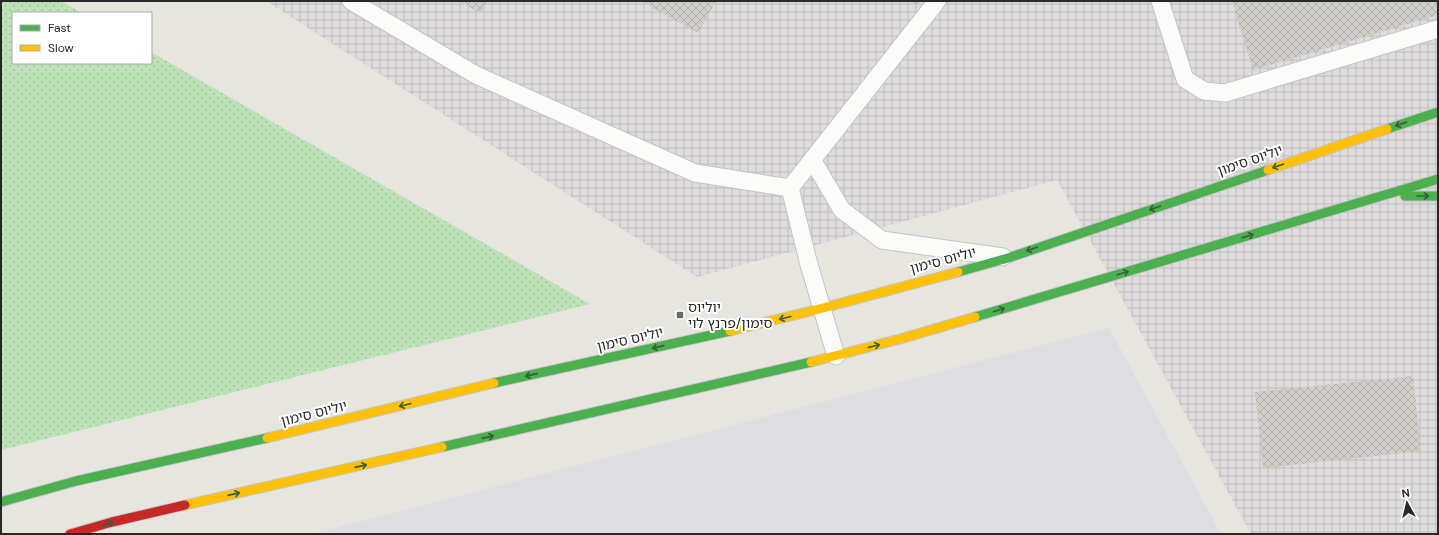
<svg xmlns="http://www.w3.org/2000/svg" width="1439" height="535" viewBox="0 0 1439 535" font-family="'DM Sans','Noto Sans Hebrew',sans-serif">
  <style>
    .industrial { fill: url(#industrial-grid) }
    .airport { fill: #dedde1 }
    .grass { fill: url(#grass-dots) }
    .building { fill: url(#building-cross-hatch) }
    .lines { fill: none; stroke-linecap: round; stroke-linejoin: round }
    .lane-casing { stroke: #c4c4c3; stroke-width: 19 }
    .fast-casing { stroke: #c4c4c3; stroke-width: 11 }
    .slow-casing { stroke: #c4c4c3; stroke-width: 11 }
    .jam-casing { stroke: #c4c4c3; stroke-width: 11 }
    .lane { stroke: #fbfbfa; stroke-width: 17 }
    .fast { stroke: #4caf50; stroke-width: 9 }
    .slow { stroke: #ffc107; stroke-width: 9 }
    .jam { stroke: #c62828; stroke-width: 9 }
    .oneway { stroke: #365e38 }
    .poi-dot { fill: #6a6a68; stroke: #fff; stroke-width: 1.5 }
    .labels { text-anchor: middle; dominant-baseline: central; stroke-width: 4; stroke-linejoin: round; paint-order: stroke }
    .street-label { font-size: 14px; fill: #282828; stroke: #fff }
    .poi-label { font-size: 14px; fill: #282828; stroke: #fff; text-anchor: start }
  </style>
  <defs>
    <pattern id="industrial-grid" width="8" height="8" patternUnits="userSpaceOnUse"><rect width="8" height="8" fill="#dedcdd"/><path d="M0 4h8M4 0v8" fill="none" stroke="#bebdbe"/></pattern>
    <pattern id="grass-dots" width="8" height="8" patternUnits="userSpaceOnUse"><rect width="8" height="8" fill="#bee2b8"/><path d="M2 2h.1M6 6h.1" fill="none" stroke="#a3c29e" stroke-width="1.8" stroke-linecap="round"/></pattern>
    <pattern id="building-cross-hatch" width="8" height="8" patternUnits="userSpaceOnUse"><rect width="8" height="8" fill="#cfcec9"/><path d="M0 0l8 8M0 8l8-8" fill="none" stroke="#b2b1ad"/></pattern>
  </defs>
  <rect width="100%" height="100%" fill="#e6e5de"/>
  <path class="industrial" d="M 266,1 L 1438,1 L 1438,534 L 1251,534 L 1057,180 L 697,277 Z"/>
  <path class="airport" d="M 1109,328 L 1221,534 L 312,534 Z"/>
  <path class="grass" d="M 1,1 L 61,1 L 82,13 L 13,13 L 13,63 L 151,63 L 151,52 L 590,304 L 1,450 Z"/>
  <g class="building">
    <path d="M 459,1 L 487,1 L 480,13 Z"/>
    <path d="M 641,1 L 716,1 L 698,33 Z"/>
    <path d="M 910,1 L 920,1 L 918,5 Z"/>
    <path d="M 1232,1 L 1438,1 L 1438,15 L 1253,70 Z"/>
    <path d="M 1413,376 L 1421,451 L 1263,468 L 1255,392 Z"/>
  </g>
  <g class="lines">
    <g class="lane-casing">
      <g id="lane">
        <path d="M 351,1 L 476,75 L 695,173 L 790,188"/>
        <path d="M 1160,1 L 1185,79 L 1204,91 L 1225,93 L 1438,29"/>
        <path d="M 813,161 L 842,210 L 882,240 L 1003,257"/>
        <path d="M 836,356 L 808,261 L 790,188 L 937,1"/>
      </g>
    </g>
    <g class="fast-casing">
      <g id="fast">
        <path d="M 1387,129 L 1438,112"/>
        <path d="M 1405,196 L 1438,196"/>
        <path d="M 958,272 L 1008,258 L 1268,170"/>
        <path d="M 975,317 L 1438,179"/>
        <path d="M 494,383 L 730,331"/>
        <path d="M 442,447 L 811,362"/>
        <path d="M 1,502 L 76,481 L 267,438"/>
      </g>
    </g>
    <g class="slow-casing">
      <g id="slow">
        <path d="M 1268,170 L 1387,129"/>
        <path d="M 730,331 L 823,308 L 958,272"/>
        <path d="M 811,362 L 900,339 L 975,317"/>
        <path d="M 267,438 L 494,383"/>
        <path d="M 185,505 L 442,447"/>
      </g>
    </g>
    <g class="jam-casing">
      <path id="jam" d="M 70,534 L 112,522 L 185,505"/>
    </g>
    <use href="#lane" class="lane"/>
    <use href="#fast" class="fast"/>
    <use href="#slow" class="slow"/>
    <use href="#jam" class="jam"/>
  </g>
  <defs><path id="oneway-shaft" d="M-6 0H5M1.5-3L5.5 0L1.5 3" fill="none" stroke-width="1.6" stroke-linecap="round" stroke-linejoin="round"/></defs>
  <g class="oneway">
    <use href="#oneway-shaft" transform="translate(1401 124) rotate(161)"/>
    <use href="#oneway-shaft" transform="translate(1278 166) rotate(161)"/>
    <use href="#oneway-shaft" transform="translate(1423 196)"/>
    <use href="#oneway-shaft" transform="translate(1155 208) rotate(161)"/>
    <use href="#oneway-shaft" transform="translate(1248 236) rotate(-17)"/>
    <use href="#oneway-shaft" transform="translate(1032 249) rotate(161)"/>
    <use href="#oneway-shaft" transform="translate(1123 273) rotate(-17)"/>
    <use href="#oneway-shaft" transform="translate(999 310) rotate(-17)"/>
    <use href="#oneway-shaft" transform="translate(785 318) rotate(166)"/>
    <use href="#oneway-shaft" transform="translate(874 346) rotate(-14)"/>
    <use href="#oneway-shaft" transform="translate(658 347) rotate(167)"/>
    <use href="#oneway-shaft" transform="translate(531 375) rotate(167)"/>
    <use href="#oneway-shaft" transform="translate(405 405) rotate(166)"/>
    <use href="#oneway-shaft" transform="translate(488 437) rotate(-13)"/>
    <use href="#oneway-shaft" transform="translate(361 466) rotate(-13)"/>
    <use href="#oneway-shaft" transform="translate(234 494) rotate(-13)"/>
    <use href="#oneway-shaft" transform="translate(108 524) rotate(-15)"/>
  </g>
  <rect class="poi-dot" x="676" y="311" width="8" height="8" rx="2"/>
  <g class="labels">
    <g class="street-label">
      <text transform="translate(1250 160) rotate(-19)">יוליוס סימון</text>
      <text transform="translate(943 260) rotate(-15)">יוליוס סימון</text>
      <text transform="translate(630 339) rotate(-13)">יוליוס סימון</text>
      <text transform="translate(314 413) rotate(-14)">יוליוס סימון</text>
    </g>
    <g class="poi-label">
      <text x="688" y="307">יוליוס<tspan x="688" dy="16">סימון/פרנץ לוי</tspan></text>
    </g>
  </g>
  <rect width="1439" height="535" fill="none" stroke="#282828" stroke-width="4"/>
  <rect x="12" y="12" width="140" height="52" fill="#ffffff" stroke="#a9a9a9"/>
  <rect x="20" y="25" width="20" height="6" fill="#4caf50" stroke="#a9a9a9"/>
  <text x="48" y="32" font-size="12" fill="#282828">Fast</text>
  <rect x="20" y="45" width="20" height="6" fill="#ffc107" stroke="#a9a9a9"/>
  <text x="48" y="52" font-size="12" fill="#282828">Slow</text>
  <g transform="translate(1407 503) rotate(352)" stroke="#ffffff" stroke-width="3" paint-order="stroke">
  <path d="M0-3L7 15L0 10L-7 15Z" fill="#282828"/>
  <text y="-6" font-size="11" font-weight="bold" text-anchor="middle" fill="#282828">N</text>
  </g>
</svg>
